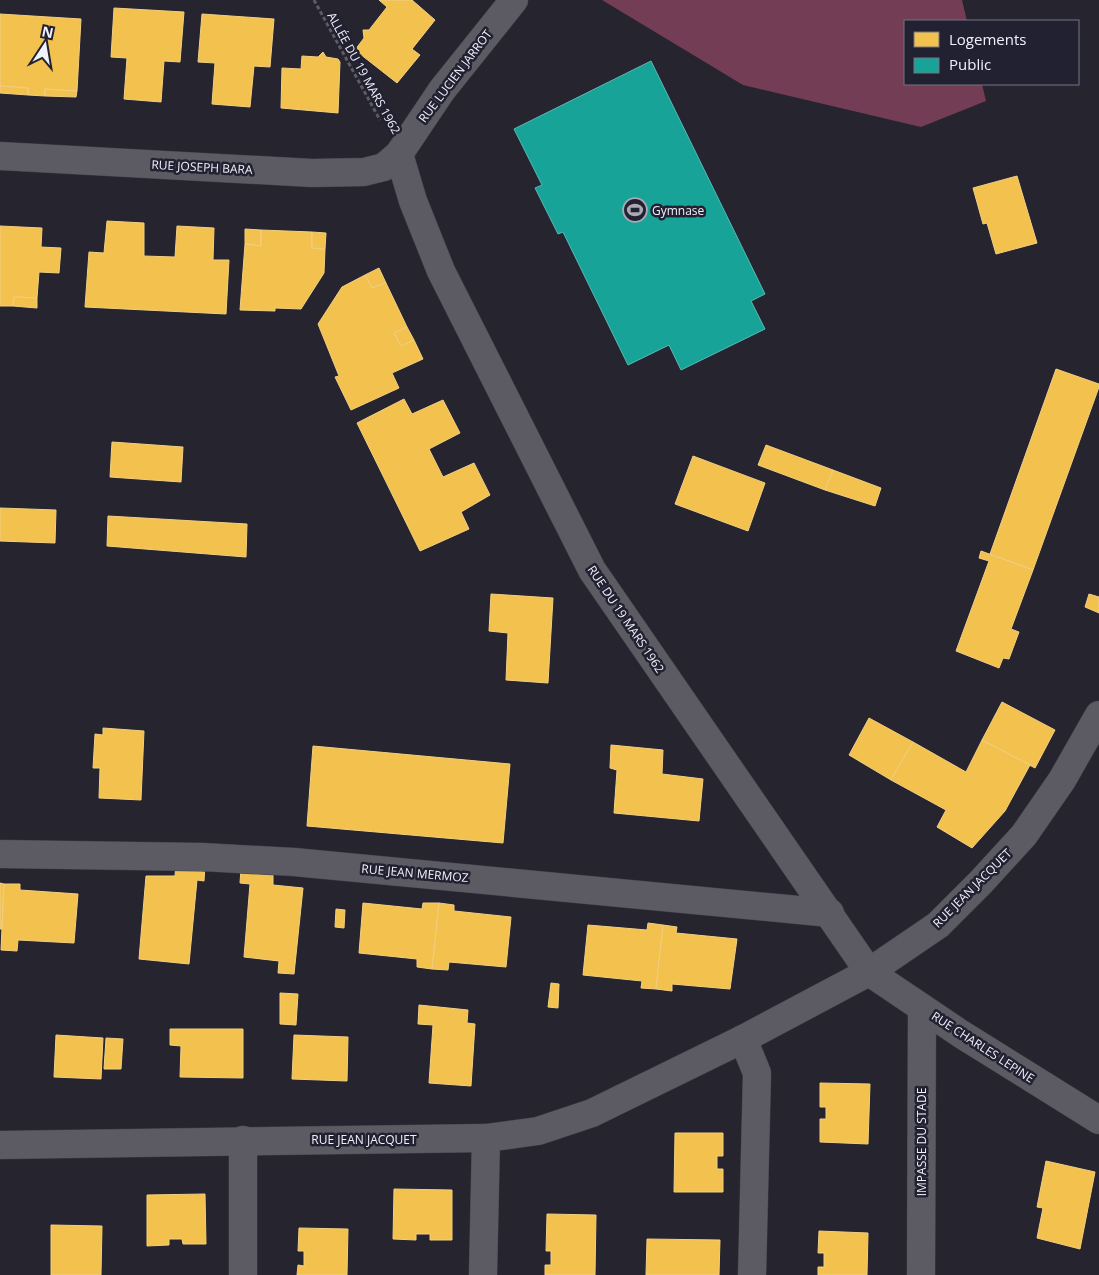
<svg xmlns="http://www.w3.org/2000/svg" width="1099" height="1275" viewBox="0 0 1099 1275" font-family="'Open Sans',sans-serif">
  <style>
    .forest { fill: #733d56 }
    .homes { fill: #f2c14e; stroke: #f2cf82 }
    .public { fill: #17a398; stroke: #58bab6 }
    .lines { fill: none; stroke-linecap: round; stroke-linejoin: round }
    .street-casing { stroke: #403f47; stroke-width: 29 }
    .path { stroke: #5d5b63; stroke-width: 3; stroke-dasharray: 4 2.5; stroke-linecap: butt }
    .street { stroke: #5c5a62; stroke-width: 28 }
    .labels { text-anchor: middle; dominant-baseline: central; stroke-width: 5; stroke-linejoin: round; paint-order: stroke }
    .street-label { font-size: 12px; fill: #f1f1fc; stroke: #222131 }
    .poi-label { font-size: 12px; fill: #f1f1fc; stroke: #222131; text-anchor: start }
  </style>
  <rect width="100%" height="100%" fill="#26242e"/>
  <path class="forest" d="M 602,0 L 962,0 L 967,21 L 905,21 L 905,84 L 982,84 L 986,101 L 921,127 L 743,85 Z"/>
  <g class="homes">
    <path d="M 379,0 L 412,0 L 435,20 L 412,49 L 420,55 L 397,83 L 355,50 L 364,38 L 363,30 L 369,30 L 387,7 Z"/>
    <path d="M 114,8 L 184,12 L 180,62 L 164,61 L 161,102 L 124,99 L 127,58 L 111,57 Z"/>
    <path d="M 0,14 L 81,19 L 77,91 L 45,89 L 45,96 L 28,95 L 28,88 L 0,86 Z"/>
    <path d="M 202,14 L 274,19 L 270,67 L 254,66 L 250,107 L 212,104 L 215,63 L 198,62 Z"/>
    <path d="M 323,52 L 326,57 L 338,59 L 340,62 L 338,113 L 281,108 L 282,68 L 301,69 L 302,56 L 318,57 Z"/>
    <path d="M 0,86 L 28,88 L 28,95 L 0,93 Z"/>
    <path d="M 45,89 L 77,91 L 76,97 L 45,96 Z"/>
    <path d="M 1017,176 L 1037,243 L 996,254 L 987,223 L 983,224 L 973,188 Z"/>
    <path d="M 107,221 L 144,223 L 144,256 L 175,257 L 177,226 L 214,228 L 213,260 L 229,260 L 226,314 L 85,307 L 89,252 L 104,253 Z"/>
    <path d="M 0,226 L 42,228 L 41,247 L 61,248 L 59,273 L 39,272 L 37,298 L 14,297 L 13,306 L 0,306 Z"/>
    <path d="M 245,229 L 261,230 L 261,246 L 245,244 Z"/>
    <path d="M 261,230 L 312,232 L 312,248 L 325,249 L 324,273 L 301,309 L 275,308 L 275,311 L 240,310 L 245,244 L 261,246 Z"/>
    <path d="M 312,232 L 326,233 L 325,249 L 312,248 Z"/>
    <path d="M 379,268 L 386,283 L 372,288 L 365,275 Z"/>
    <path d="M 365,275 L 372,288 L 386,283 L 407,327 L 394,333 L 401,346 L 414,340 L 423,359 L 392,373 L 399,388 L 351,410 L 335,377 L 339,376 L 318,324 L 342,287 Z"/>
    <path d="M 14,297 L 37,298 L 37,308 L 13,306 Z"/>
    <path d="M 407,327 L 414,340 L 401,346 L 394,333 Z"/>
    <path d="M 1056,369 L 1099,384 L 1099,387 L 1033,570 L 990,554 Z"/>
    <path d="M 404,399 L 412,414 L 443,400 L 460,433 L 429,449 L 443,477 L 474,463 L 490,495 L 461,512 L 469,529 L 420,551 L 357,423 Z"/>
    <path d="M 112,442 L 183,447 L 181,482 L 110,477 Z"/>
    <path d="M 766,445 L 833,470 L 825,490 L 758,465 Z"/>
    <path d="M 693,456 L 765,483 L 748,531 L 675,504 Z"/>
    <path d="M 833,470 L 881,488 L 875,506 L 825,490 Z"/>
    <path d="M 0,508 L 56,510 L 55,543 L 0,541 Z"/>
    <path d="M 108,516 L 247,524 L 246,557 L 107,546 Z"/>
    <path d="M 981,551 L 1033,570 L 1011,629 L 1019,632 L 1009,659 L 1003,658 L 999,668 L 956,651 L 989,561 L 979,558 Z"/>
    <path d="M 491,594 L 553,598 L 548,683 L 506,680 L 508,633 L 489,631 Z"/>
    <path d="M 1089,594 L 1099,597 L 1099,613 L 1085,607 Z"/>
    <path d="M 1002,702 L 1055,730 L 1035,768 L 982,740 Z"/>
    <path d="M 869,718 L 913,742 L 891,780 L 849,755 Z"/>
    <path d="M 103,728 L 144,731 L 141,800 L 99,798 L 100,768 L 93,768 L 95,734 L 103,735 Z"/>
    <path d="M 982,740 L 1030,765 L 1005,811 L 972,848 L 937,827 L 946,810 L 891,780 L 913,742 L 966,772 Z"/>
    <path d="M 611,745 L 663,750 L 662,774 L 703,779 L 699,821 L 614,813 L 617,770 L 610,768 Z"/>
    <path d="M 313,746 L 510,764 L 503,843 L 307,826 Z"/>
    <path d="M 176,862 L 205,865 L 204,881 L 197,880 L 189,964 L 139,959 L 146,876 L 175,876 Z"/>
    <path d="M 241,868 L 273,871 L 273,885 L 303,888 L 294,974 L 278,973 L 279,961 L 244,957 L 250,884 L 240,883 Z"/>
    <path d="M 0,883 L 4,884 L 2,929 L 0,929 Z"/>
    <path d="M 4,884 L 20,884 L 20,890 L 78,894 L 74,943 L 18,940 L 17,951 L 1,950 Z"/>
    <path d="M 363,903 L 422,909 L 423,903 L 439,903 L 432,969 L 417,967 L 417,959 L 359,953 Z"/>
    <path d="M 439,903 L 454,905 L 454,911 L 511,917 L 506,967 L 449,962 L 448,970 L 432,969 Z"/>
    <path d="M 336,909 L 345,910 L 344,928 L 335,927 Z"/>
    <path d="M 648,923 L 663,925 L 656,989 L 641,988 L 642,981 L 583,975 L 588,925 L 647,930 Z"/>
    <path d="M 663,925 L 677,927 L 676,933 L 737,939 L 730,989 L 672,984 L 672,991 L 656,989 Z"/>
    <path d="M 551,983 L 559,984 L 558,1008 L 548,1007 Z"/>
    <path d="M 280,993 L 298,994 L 296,1025 L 280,1024 Z"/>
    <path d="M 419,1005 L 468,1010 L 467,1023 L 475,1024 L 471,1086 L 429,1083 L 433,1025 L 418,1024 Z"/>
    <path d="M 170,1029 L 243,1029 L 243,1078 L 180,1077 L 181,1046 L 170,1045 Z"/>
    <path d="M 56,1035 L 103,1038 L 101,1079 L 54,1077 Z"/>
    <path d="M 294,1035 L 348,1037 L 347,1081 L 292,1079 Z"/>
    <path d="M 106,1038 L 123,1039 L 121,1069 L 104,1069 Z"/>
    <path d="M 820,1083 L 870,1084 L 868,1144 L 820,1142 L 820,1119 L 826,1119 L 826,1107 L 820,1107 Z"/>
    <path d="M 675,1133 L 723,1133 L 723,1156 L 717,1156 L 717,1169 L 723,1169 L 723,1192 L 674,1192 Z"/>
    <path d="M 1046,1161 L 1095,1172 L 1080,1249 L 1037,1238 L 1043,1208 L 1037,1207 Z"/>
    <path d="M 394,1189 L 452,1190 L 452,1240 L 430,1240 L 430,1234 L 416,1234 L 416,1240 L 393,1239 Z"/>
    <path d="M 205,1194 L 206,1244 L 183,1244 L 182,1239 L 169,1239 L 169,1245 L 147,1246 L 147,1195 Z"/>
    <path d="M 547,1214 L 596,1215 L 595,1275 L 545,1275 L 545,1265 L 551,1265 L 551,1251 L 546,1251 Z"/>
    <path d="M 51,1225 L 102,1226 L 101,1275 L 51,1275 Z"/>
    <path d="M 299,1228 L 348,1229 L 347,1275 L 297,1275 L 298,1265 L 304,1266 L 304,1251 L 298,1251 Z"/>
    <path d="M 819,1231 L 868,1233 L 867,1275 L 818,1275 L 818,1267 L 824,1267 L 824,1253 L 818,1253 Z"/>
    <path d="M 647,1239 L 720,1240 L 719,1275 L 646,1275 Z"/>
  </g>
  <path class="public" d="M 651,61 L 765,294 L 751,301 L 765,329 L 681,370 L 669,345 L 628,365 L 563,232 L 558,234 L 535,188 L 542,185 L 514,129 Z"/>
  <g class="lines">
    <g class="street-casing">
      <g id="street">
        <path d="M 399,154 L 413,201 L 441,271 L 592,570 L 869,972 L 961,1034 L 1099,1120"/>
        <path d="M 0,156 L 312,173 L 364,172 L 384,167 L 399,154 L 442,90 L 514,0"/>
        <path d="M 0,854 L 202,857 L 294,862 L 830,913"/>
        <path d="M 743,1039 L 757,1073 L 752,1275"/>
        <path d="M 243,1140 L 243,1275"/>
        <path d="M 0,1145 L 486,1138 L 538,1131 L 592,1113 L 743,1039 L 869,972 L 938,925 L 981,882 L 1024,835 L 1062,780 L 1099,715"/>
        <path d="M 483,1275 L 486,1138"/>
        <path d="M 921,1275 L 922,1008"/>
      </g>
    </g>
    <path class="path" d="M 314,0 L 380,120"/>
    <use href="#street" class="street"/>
  </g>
  <defs>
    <g id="stadium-ring" transform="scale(1.25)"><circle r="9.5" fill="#222131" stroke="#aaa9b4" stroke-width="1.5"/><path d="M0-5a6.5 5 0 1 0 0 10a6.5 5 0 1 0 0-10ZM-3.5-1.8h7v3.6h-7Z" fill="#aaa9b4"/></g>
  </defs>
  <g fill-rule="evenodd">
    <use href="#stadium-ring" x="635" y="210"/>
  </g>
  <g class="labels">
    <g class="street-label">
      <text transform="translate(364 73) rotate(61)">ALLÉE DU 19 MARS 1962</text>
      <text transform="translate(455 76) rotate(-53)">RUE LUCIEN JARROT</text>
      <text transform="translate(202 167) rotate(3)">RUE JOSEPH BARA</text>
      <text transform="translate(626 619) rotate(56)">RUE DU 19 MARS 1962</text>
      <text transform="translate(415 873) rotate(5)">RUE JEAN MERMOZ</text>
      <text transform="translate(972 888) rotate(-45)">RUE JEAN JACQUET</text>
      <text transform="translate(983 1047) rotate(33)">RUE CHARLES LEPINE</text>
      <text x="364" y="1139">RUE JEAN JACQUET</text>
      <text transform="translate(921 1142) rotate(-90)">IMPASSE DU STADE</text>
    </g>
    <g class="poi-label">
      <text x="652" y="210">Gymnase</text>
    </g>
  </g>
  <rect x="904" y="20" width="175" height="65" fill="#222131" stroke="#757482"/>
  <rect x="914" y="32" width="25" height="15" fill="#f2c14e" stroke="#757482"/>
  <text x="949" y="45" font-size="15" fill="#f1f1fc">Logements</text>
  <rect x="914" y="58" width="25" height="15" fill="#17a398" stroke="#757482"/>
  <text x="949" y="70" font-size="15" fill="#f1f1fc">Public</text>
  <g transform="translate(45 45) rotate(12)" stroke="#222131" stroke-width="4" paint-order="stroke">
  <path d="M0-4L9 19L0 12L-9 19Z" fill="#f1f1fc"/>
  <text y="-8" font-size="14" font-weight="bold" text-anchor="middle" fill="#f1f1fc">N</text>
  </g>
</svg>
